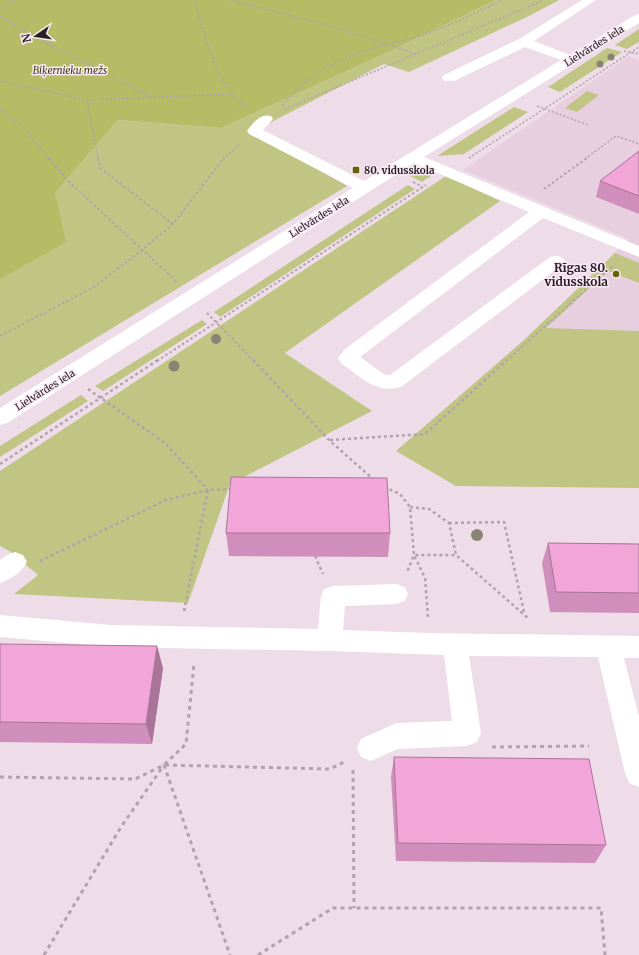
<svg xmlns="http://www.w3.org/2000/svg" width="639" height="955" viewBox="0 0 639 955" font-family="Merriweather,serif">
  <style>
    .built { fill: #e8cfdf }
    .green { fill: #c0c583 }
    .forest { fill: #b6bb65 }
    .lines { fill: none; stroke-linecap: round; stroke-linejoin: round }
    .path-far3 { stroke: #b1a3ac; stroke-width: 1.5; stroke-dasharray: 2 2; stroke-linecap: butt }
    .path-far2 { stroke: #b1a3ac; stroke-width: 2; stroke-dasharray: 2.5 2.5; stroke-linecap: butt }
    .path-far1 { stroke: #b1a3ac; stroke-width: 2.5; stroke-dasharray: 3 3; stroke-linecap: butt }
    .path { stroke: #b1a3ac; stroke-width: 3; stroke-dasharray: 4 4; stroke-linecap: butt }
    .minor { fill: #fff; fill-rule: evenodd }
    .tree { fill: #898373 }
    .wall { fill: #cf8ebb }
    .shaded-wall { fill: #a97498 }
    .building { fill: #f1a5d9; stroke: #a97498 }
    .poi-dot { fill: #616400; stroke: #fbeaf5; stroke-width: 1.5 }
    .labels { text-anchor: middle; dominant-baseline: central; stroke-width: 3; stroke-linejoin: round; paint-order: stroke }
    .far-street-label { font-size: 10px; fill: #272125; stroke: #fbeaf5 }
    .far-park-label { font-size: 10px; font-style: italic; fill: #373914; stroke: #fbeaf5 }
    .far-poi-label { font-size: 10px; font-weight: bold; fill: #272125; stroke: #fbeaf5; text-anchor: start }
    .poi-label { font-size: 12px; font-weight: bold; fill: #272125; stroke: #fbeaf5; text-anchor: end }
  </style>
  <rect width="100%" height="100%" fill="#eedde8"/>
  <path class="built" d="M 629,56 L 639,60 L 639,488 L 456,486 L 396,451 L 524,340 L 629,239 L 463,170 Z"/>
  <g class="green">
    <path d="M 496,0 L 559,0 L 531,15 L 409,72 L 384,64 L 252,132 L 347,186 L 0,396 L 0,279 L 55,193 L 118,120 L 221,128 L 371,60 Z"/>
    <path d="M 639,29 L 639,42 L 627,49 L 615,45 Z"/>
    <path d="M 607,48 L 622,52 L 560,92 L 548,87 Z"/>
    <path d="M 587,91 L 599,95 L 577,112 L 565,108 Z"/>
    <path d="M 514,107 L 528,112 L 464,154 L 437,156 Z"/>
    <path d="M 413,169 L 422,170 L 434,174 L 422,182 L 406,174 Z"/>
    <path d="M 446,176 L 500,201 L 285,353 L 372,411 L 230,484 L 188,603 L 14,594 L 38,575 L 11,552 L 0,546 L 0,471 Z"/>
    <path d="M 408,185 L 415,189 L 220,317 L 214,312 Z"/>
    <path d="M 615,253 L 639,263 L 639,283 L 608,271 L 546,328 L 639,331 L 639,488 L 456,486 L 396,451 L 524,340 Z"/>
    <path d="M 202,320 L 207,324 L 103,391 L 95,386 Z"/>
    <path d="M 81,395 L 88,401 L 0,457 L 0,446 Z"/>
  </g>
  <path class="forest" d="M 0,0 L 496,0 L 371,60 L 221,128 L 118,120 L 55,193 L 66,242 L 0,279 Z"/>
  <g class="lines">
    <g class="path-far3">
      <path d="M 195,0 C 204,33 216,88 247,107"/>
      <path d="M 230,0 L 339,28 L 416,54"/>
      <path d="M 0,8 L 16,0"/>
      <path d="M 0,16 L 35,37 L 151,97"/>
      <path d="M 624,51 L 639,54"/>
      <path d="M 0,81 L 87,100 L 231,94"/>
      <path d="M 87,100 L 98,159"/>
      <path d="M 282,106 C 300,81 333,62 361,52 C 381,45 401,42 420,36 C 448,26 475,14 501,0"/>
      <path d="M 537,106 L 588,125"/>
      <path d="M 285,109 L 544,0"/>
      <path d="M 0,110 L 25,129 L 49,159"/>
      <path d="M 469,158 L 639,47"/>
      <path d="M 223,159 L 239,145"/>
      <path d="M 585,159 L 616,136 L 639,144"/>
    </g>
    <g class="path-far2">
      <path d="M 49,158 L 68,181 L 176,281"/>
      <path d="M 98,158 L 100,168 L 173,224"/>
      <path d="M 413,182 L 423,187"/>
      <path d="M 544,189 L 587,158"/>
      <path d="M 207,313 L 254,361"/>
      <path d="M 0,336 L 94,287 L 142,250 L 173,224 L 224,158"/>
      <path d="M 157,361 L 426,185"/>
      <path d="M 506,361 L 615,264"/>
    </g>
    <g class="path-far1">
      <path d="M 253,360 L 329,440 L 373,479"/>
      <path d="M 88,389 L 165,443 L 208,490"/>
      <path d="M 330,440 L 425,434 L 507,360"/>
      <path d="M 0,464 L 158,360"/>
      <path d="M 384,487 L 400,494 L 410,507 L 414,555 L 407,572"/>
      <path d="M 410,507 L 429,509 L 449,523 L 456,555 L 529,619"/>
      <path d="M 449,523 L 504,522 L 524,612"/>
      <path d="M 315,556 L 323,574"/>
      <path d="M 40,561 L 166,500 L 208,490 L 232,489"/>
      <path d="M 184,611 L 208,490"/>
      <path d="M 428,617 L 425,578 L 414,555 L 456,555"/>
    </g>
    <g class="path">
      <path d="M 492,747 L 589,746"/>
      <path d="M 164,765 L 230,955"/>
      <path d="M 165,765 L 330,769 L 346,761"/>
      <path d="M 353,770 L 354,908"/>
      <path d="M 0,777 L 135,779 L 164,765 L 186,744 L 194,664"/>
      <path d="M 44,955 L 121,827 L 164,765"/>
      <path d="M 258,955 L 333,908 L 601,908 L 605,955"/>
    </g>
    <g class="minor">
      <path d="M 582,0 L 596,0 L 534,41 L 570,55 L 635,15 L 639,14 L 639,23 L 424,157 L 639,246 L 639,257 L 543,218 L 360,357 L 385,375 L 390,375 L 550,257 L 556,256 L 562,257 L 565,261 L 562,265 L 401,387 C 375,394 361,377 341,363 L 338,358 L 345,349 L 529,212 L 414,163 L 7,423 L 0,425 L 0,408 L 353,188 L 249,134 L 247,131 C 253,123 260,113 271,116 L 273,119 L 263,130 L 364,181 L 561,60 L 525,47 L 454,81 L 444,81 L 442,78 L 444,75 L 519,39 Z"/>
      <path d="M 15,552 L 23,555 L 27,562 C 21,573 11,579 0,583 L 0,560 L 7,555 Z"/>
      <path d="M 396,584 L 405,587 L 408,594 L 405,601 L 396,604 L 345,606 L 343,630 L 430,633 L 639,636 L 639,658 L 624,658 L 639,717 L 639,787 L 629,783 L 625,773 L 598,657 L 469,656 L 481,733 L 477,742 L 467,746 L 398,749 L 371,761 L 361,757 L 357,748 L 361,739 L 396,723 L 452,721 L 444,655 L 330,651 L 111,647 L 0,637 L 0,615 L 111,625 L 318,629 L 321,596 L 324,589 L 333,586 Z"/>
    </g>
  </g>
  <g class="tree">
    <circle cx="611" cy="57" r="3.5"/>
    <circle cx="600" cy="64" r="3.5"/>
    <circle cx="216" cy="339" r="5"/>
    <circle cx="174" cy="366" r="5.5"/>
    <circle cx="477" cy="535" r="6"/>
  </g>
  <g class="wall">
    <path d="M 639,151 L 639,214 L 596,197 L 600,181 Z"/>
    <path d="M 226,533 L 390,533 L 388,557 L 229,556 Z"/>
    <path d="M 548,543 L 639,544 L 639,613 L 550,612 L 542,563 Z"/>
    <path d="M 0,644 L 163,668 L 152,744 L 0,742 Z"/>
    <path d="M 394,757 L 606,845 L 595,863 L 396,861 L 391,777 Z"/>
  </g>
  <path class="shaded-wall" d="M 157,646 L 163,668 L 152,744 L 146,724 Z"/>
  <g class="building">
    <path d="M 639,151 L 639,196 L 600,181 Z"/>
    <path d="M 231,477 L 387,478 L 390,533 L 226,533 Z"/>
    <path d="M 548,543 L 639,544 L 639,593 L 556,592 Z"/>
    <path d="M 0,644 L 157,646 L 146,724 L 0,722 Z"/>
    <path d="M 394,757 L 589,759 L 606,845 L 398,843 Z"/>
  </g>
  <g class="poi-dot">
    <rect x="352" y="166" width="8" height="8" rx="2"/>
    <circle cx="616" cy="274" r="4"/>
  </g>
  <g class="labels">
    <g class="far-street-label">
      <text transform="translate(594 46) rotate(-32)">Lielvārdes iela</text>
      <text transform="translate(319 217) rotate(-32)">Lielvārdes iela</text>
      <text transform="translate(45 390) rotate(-32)">Lielvārdes iela</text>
    </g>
    <g class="far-park-label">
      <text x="70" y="70">Biķernieku mežs</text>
    </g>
    <g class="far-poi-label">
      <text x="364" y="170">80. vidusskola</text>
    </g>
    <g class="poi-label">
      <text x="608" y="267">Rīgas 80.<tspan x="608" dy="14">vidusskola</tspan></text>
    </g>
  </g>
  <g transform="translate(36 36) rotate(257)" stroke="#fbeaf5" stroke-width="3" paint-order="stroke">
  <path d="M0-3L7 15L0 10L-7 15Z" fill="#272125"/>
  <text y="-6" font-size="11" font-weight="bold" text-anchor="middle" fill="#272125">N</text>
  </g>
</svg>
